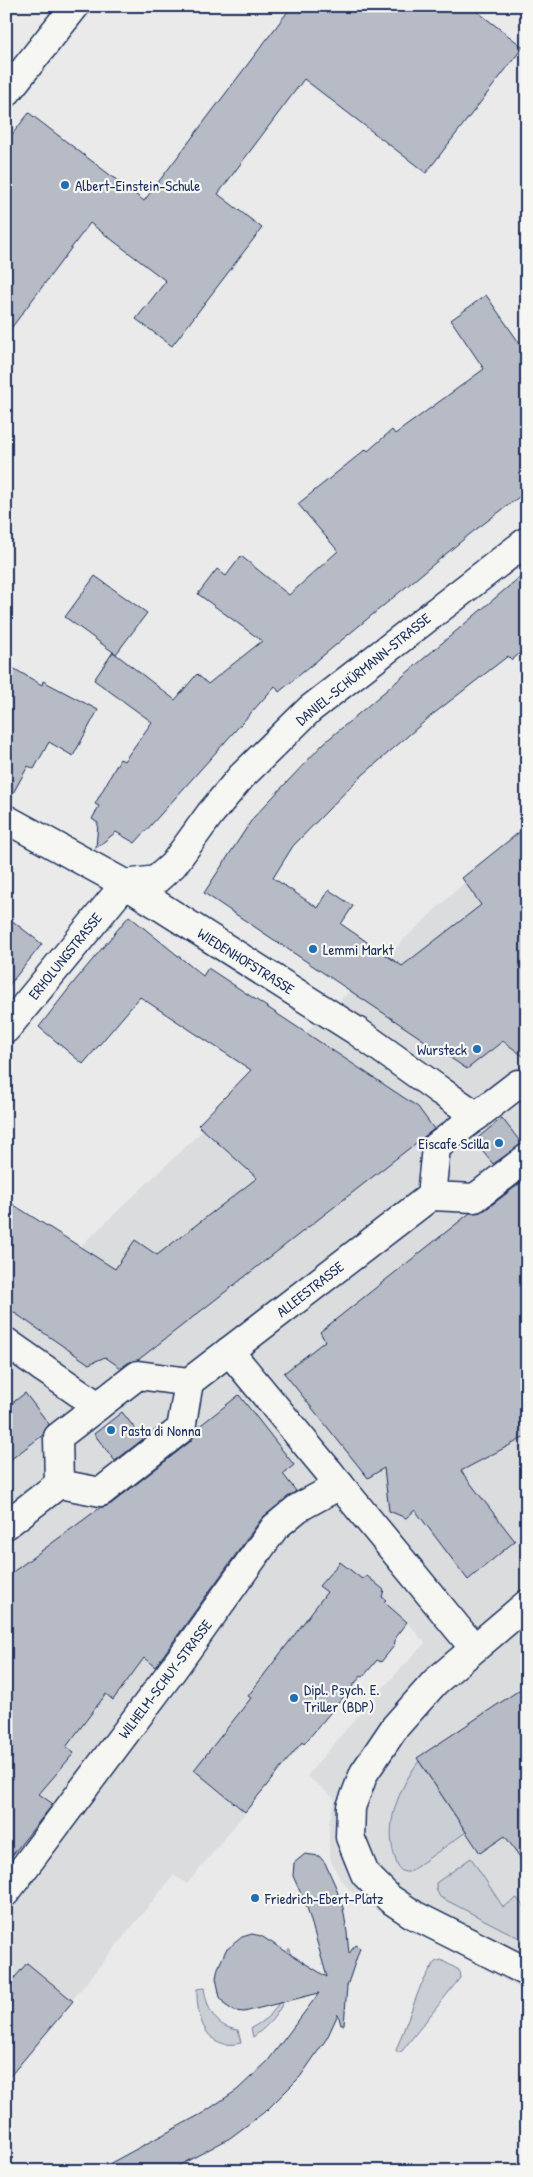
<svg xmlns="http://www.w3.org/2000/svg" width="533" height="2177" viewBox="0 0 533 2177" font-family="'Patrick Hand',sans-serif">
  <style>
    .built { fill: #dadcde }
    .green { fill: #caced5; stroke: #727e9a }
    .building { fill: #b6bbc6; stroke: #1b2f5e }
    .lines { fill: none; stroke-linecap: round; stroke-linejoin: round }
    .pedestrian-casing { stroke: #1b2f5e; stroke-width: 31 }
    .minor-casing { stroke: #1b2f5e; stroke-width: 31 }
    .pedestrian { stroke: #f6f6f2; stroke-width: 28 }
    .minor { stroke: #f6f6f2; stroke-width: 28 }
    .poi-dot { fill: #1f6fb2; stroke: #f6f6f2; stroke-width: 2 }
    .labels { text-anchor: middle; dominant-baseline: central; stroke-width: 4.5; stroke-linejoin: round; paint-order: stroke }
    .poi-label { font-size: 15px; fill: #1b2f5e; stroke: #f6f6f2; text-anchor: start }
    .street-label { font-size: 15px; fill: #1b2f5e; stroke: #f6f6f2 }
  </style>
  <rect width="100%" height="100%" fill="#e9eae9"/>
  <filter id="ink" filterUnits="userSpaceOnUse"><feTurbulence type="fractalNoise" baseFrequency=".02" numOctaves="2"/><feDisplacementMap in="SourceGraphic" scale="10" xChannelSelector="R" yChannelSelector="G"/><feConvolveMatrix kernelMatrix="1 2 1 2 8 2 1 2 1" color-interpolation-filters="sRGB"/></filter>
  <g filter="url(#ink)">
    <path class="built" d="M 527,823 L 527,1992 L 361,1902 L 340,1879 L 331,1861 L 329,1847 L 329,1823 L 335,1799 L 307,1776 L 367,1705 L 425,1643 L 407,1622 L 392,1640 L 394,1646 L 381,1662 L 377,1661 L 280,1770 L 187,1884 L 174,1875 L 6,2081 L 6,1317 Z"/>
    <g class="green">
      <path d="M 419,1761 L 466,1832 L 409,1872 C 401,1873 398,1868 396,1861 C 383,1825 398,1790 419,1761 Z"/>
      <path d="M 471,1858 L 503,1907 L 517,1898 L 527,1911 L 527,1942 L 440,1897 L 436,1889 L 436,1883 Z"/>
      <path d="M 288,1949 L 290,1949 C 292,1958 291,1966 290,1976 C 287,2003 275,2021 253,2037 L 251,2028 C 276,2015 281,2003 286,1976 C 288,1967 290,1959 288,1949 Z"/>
      <path d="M 441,1960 L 459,1970 L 460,1978 L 402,2051 L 398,2053 L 396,2050 L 421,1985 L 435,1962 Z"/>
      <path d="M 204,1988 C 207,2009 215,2027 238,2030 L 241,2043 C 206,2052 196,2017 197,1989 Z"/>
    </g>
    <g class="building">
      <path d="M 292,6 L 470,6 L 523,47 L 426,173 L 304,79 L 218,194 L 262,228 L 172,346 L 136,319 L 166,281 L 90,223 L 6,335 L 6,142 L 29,113 L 144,201 Z"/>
      <path d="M 486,295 L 527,354 L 527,491 L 470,534 L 279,692 L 275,686 L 135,843 L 116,832 L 96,848 L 98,823 L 92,819 L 99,806 L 95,804 L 120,759 L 124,761 L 152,722 L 94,680 L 113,652 L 65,617 L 95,576 L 147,613 L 116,654 L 113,652 L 175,700 L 197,674 L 208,684 L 262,641 L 198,594 L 217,569 L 226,576 L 241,556 L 289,595 L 338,551 L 298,504 L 366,449 L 368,451 L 392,430 L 395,434 L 484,369 L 451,320 Z"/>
      <path d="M 527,571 L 527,647 L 512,660 L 508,656 L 432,715 L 357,780 L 293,846 L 273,878 L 318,908 L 329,890 L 353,906 L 341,924 L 402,966 L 481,905 L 462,878 L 527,826 L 527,1059 L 503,1041 L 467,1069 L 204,893 L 253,818 L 324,743 Z"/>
      <path d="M 6,664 L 42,685 L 43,681 L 98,710 L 73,756 L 49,742 L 34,769 L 28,766 L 7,804 Z"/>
      <path d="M 6,916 L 42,944 L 6,989 Z"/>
      <path d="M 129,916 L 203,976 L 208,968 L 418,1107 L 434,1129 L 138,1360 L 129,1362 L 121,1368 L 105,1357 L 89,1364 L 6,1307 L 6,1200 L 115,1269 L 135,1240 L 157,1255 L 257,1178 L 198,1125 L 251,1070 L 140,997 L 83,1064 L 39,1027 L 74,982 Z"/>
      <path d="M 502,1118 L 522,1144 L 493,1164 L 474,1141 Z"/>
      <path d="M 527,1178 L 527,1436 L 461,1471 L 515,1541 L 468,1580 L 415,1510 L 406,1518 L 389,1511 L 384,1468 L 368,1478 L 284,1373 L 325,1341 L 320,1332 L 470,1213 L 485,1210 Z"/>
      <path d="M 25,1393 L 49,1424 L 43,1435 L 6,1463 L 6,1408 Z"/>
      <path d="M 239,1395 L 294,1465 L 283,1474 L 296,1491 L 262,1518 L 155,1667 L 144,1658 L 113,1700 L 106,1694 L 66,1747 L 74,1753 L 39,1794 L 53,1804 L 6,1863 L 6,1577 L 101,1507 L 111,1504 L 191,1441 L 197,1428 Z"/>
      <path d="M 122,1412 L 143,1439 L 115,1461 L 94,1434 Z"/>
      <path d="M 340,1562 L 362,1579 L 367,1576 L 384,1590 L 382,1597 L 386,1600 L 384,1602 L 407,1622 L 396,1636 L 394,1646 L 381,1662 L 377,1660 L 363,1677 L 361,1676 L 304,1744 L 302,1742 L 245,1812 L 194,1770 L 251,1698 L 248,1696 L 327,1592 L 319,1586 Z"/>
      <path d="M 527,1685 L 527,1867 L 505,1836 L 480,1853 L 417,1758 Z"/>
      <path d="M 305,1854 L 319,1856 L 325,1863 L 335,1885 L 343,1908 L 347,1932 L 349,1954 L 355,1945 L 360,1948 L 347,1986 L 344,2025 L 341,2025 L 338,2014 L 327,2038 L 300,2077 L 267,2110 L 230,2138 L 169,2171 L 96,2171 L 203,2113 L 237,2090 L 267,2062 L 319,1993 L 244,2012 L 234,2011 L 225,2005 L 220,1997 L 216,1978 L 218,1968 L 226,1950 L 242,1937 L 252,1934 L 261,1936 L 327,1977 L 307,1907 L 293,1876 L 294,1863 Z"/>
      <path d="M 27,1963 L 73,2001 L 6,2081 L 6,1988 Z"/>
    </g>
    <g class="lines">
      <g class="pedestrian-casing">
        <g id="pedestrian">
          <path d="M 439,1090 L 477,1116"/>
          <path d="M 431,1196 L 475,1198 L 527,1158"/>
          <path d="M 229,1351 L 330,1473"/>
          <path d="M 43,1368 L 98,1406"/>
          <path d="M 59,1484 L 101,1492 L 181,1429 L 189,1382"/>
          <path d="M 6,1525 L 59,1484 L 58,1437 L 138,1375 L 189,1382 L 431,1196 L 436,1147 L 518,1084 L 527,1086"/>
        </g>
      </g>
      <g class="minor-casing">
        <g id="minor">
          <path d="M 6,93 L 75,6"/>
          <path d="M 6,819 L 125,884 L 358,1032 L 439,1090"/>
          <path d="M 6,1029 L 125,884 L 156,880 L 173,865 L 210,814 L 241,777 L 310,709 L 527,541"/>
          <path d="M 6,1342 L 43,1368"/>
          <path d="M 330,1473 L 474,1648"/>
          <path d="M 527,1604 L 435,1682 L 395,1727 L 364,1773 L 351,1807 L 350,1837 L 365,1874 L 390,1899 L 414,1915 L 527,1972"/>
          <path d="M 6,1892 L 171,1672 L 275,1527 L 298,1508 L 340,1485"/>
        </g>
      </g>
      <use href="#pedestrian" class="pedestrian"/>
      <use href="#minor" class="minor"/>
    </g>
  </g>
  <g class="poi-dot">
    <circle cx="65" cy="185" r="5"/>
    <circle cx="313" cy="949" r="5"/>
    <circle cx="477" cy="1049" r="5"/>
    <circle cx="499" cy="1143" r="5"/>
    <circle cx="111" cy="1430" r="5"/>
    <circle cx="294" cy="1698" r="5"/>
    <circle cx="255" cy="1898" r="5"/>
  </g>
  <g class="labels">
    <g class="poi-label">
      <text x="75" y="185">Albert-Einstein-Schule</text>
      <text x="323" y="949">Lemmi Markt</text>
      <text x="467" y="1049" text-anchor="end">Wursteck</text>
      <text x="489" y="1143" text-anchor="end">Eiscafe Scilla</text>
      <text x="121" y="1430">Pasta di Nonna</text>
      <text x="304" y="1689">Dipl. Psych. E.<tspan x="304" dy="17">Triller (BDP)</tspan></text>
      <text x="265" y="1898">Friedrich-Ebert-Platz</text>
    </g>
    <g class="street-label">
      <text transform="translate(363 669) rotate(-39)">DANIEL-SCHÜRMANN-STRASSE</text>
      <text transform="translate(65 956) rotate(-51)">ERHOLUNGSTRASSE</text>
      <text transform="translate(246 961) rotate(32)">WIEDENHOFSTRASSE</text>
      <text transform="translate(310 1289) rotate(-38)">ALLEESTRASSE</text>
      <text transform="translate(165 1679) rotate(-53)">WILHELM-SCHUY-STRASSE</text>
    </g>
  </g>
  <rect width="533" height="2177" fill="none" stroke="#f6f6f2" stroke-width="25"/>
  <rect x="12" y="12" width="508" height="2152" fill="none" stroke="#1b2f5e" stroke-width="2" filter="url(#ink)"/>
</svg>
